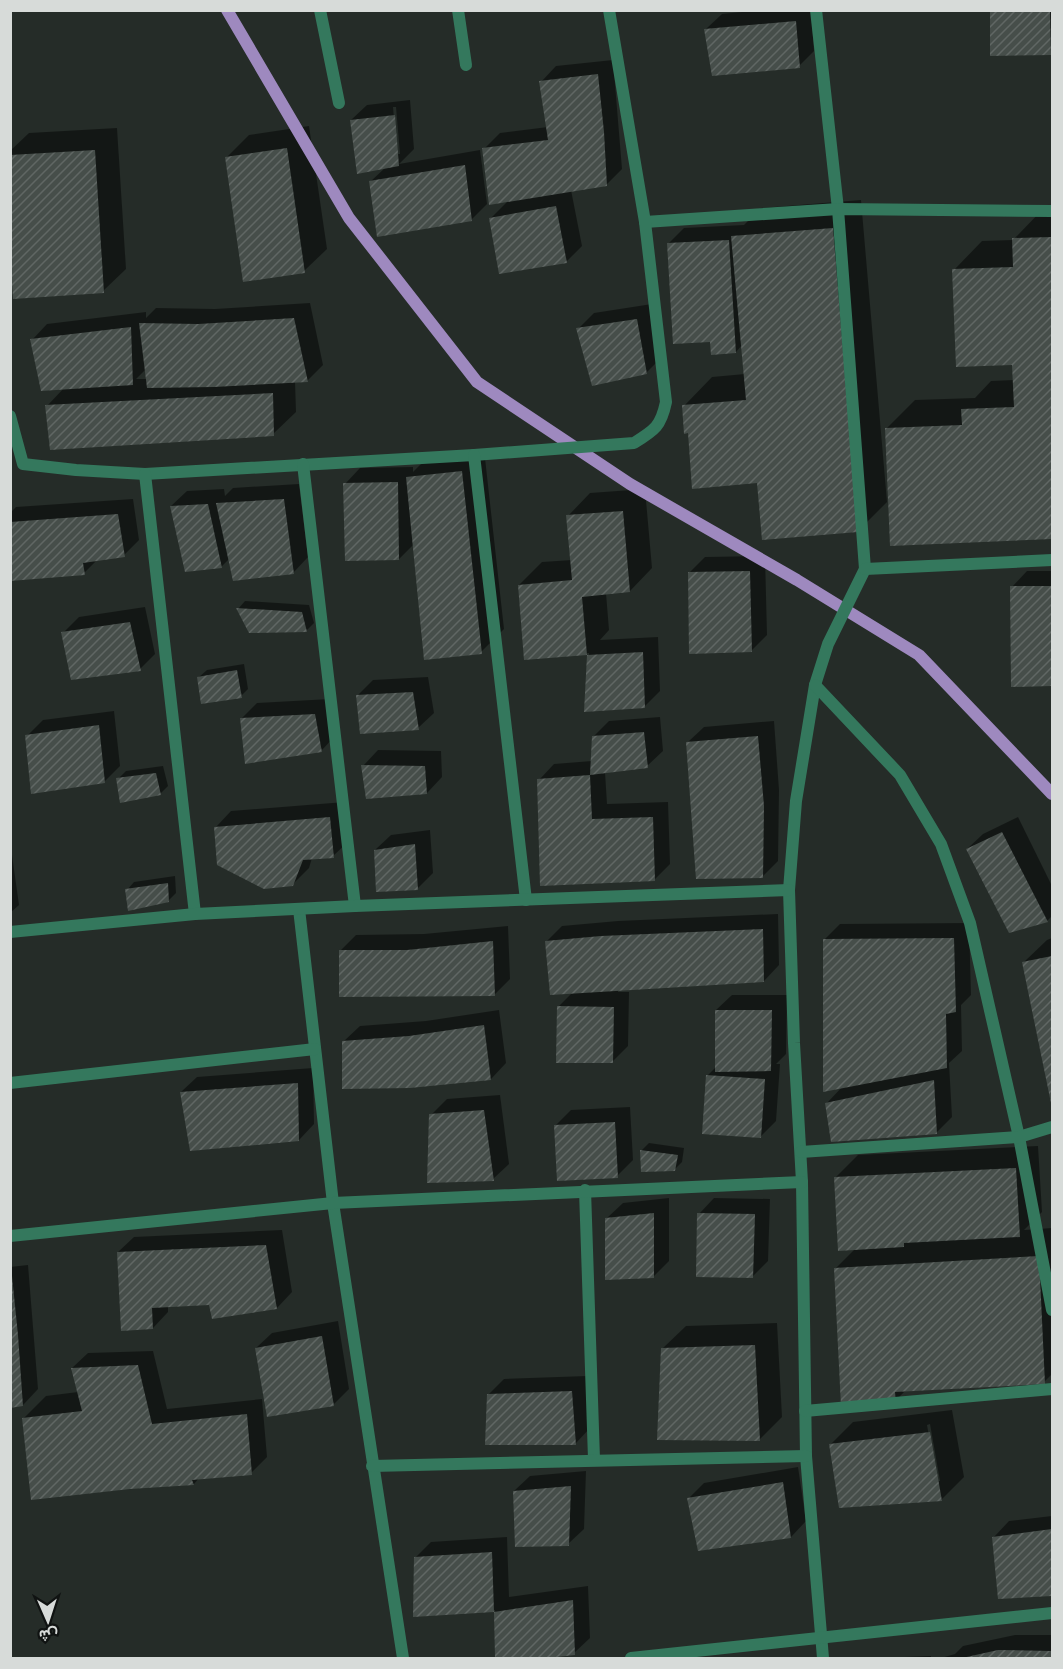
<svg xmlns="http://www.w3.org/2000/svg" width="1063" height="1669" viewBox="0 0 1063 1669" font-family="Roboto,Vazirmatn,sans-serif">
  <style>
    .shadow { fill: #0007; fill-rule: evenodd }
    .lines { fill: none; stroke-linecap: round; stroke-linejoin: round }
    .stream { stroke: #9e89bf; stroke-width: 12 }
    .building { fill: url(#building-hatch) }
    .minor { stroke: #34785d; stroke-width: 12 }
  </style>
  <defs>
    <pattern id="building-hatch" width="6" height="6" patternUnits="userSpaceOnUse" patternTransform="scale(1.5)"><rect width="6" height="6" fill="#464e4a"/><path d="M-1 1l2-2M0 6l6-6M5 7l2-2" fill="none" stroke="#606764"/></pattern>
  </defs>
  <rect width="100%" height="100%" fill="#252c28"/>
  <g class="shadow">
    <path d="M 762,10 L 811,10 L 814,51 L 799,66 L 706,29 L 722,14 Z"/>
    <path d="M 992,10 L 1052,10 L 1052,51 L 1050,54 Z"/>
    <path d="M 613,60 L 622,169 L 607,184 L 571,190 L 582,246 L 566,262 L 491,218 L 509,200 L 484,149 L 500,133 L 548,127 L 541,82 L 556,66 Z"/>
    <path d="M 410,100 L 414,149 L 399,164 L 480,150 L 487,204 L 471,220 L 370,182 L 386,167 L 351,120 L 367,105 ZM 393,107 L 396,107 L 400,154 L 397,154 Z"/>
    <path d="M 309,126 L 327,249 L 304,271 L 226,158 L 249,135 Z"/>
    <path d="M 117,128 L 126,269 L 103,291 L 10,230 L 10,151 L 29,133 Z"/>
    <path d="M 861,200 L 887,502 L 858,531 L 758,482 L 689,432 L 684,406 L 712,377 L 745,374 L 742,345 L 736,352 L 711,340 L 668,244 L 684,228 L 744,225 L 761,208 Z"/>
    <path d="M 1042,210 L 1052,210 L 1052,537 L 891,544 L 886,429 L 915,400 L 975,398 L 991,381 L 1014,380 L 1013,363 L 954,270 L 982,241 L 1013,240 Z"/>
    <path d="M 310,303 L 323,365 L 307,381 L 295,381 L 296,412 L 273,434 L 47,406 L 64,388 L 32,340 L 47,324 L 146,312 L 146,318 L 156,308 L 215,309 ZM 146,369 L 148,379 L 136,379 Z"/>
    <path d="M 652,304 L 662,357 L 646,373 L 578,329 L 594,313 Z"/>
    <path d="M 484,449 L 504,629 L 481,652 L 414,544 L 399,559 L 345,484 L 360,468 L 413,467 L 413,472 L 430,455 Z"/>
    <path d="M 299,484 L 308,557 L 293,573 L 229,559 L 222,566 L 186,571 L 171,506 L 187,491 L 224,489 L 225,496 L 233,488 Z"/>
    <path d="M 645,489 L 652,568 L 630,591 L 606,593 L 609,630 L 600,640 L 658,637 L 660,691 L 644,707 L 585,710 L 589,653 L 525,658 L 519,585 L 542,562 L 572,560 L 568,516 L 590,493 Z"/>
    <path d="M 133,499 L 139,540 L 124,555 L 98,559 L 84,573 L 10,580 L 10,513 L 16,507 Z"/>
    <path d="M 765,556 L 767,635 L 751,651 L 689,573 L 705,557 Z"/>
    <path d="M 1027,571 L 1052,571 L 1052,685 L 1013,685 L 1012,587 Z"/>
    <path d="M 245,601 L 309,605 L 314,623 L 307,630 L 238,609 Z"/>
    <path d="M 145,607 L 155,654 L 140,669 L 63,633 L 79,617 Z"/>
    <path d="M 244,664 L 248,689 L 241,696 L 199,677 L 207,670 Z"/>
    <path d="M 428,677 L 434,713 L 418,728 L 357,696 L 373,680 Z"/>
    <path d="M 330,699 L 336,735 L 321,751 L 241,719 L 257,703 Z"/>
    <path d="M 114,711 L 120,766 L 104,782 L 27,736 L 43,720 Z"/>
    <path d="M 660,717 L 663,751 L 647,766 L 605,772 L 607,804 L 668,802 L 670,864 L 655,879 L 539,780 L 554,764 L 592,761 L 593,737 L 609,721 Z"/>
    <path d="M 774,721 L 779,790 L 778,861 L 763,876 L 688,742 L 704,727 Z"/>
    <path d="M 378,750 L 441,751 L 442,777 L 427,793 L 363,766 Z"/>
    <path d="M 163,766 L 168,786 L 160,794 L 118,779 L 126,771 Z"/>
    <path d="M 345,802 L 349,841 L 333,856 L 312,858 L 309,868 L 293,884 L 216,827 L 231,811 Z"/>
    <path d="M 1018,817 L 1052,886 L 1052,916 L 1047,921 L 967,849 L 983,834 Z"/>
    <path d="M 430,830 L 433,873 L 417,889 L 375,850 L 391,835 Z"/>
    <path d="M 10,841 L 19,905 L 10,913 Z"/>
    <path d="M 175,876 L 176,893 L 168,901 L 127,890 L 134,882 Z"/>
    <path d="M 778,914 L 779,965 L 764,981 L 618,990 L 618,992 L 629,992 L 628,1046 L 612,1062 L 558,1007 L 573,992 L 546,942 L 562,926 L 618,921 Z"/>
    <path d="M 969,923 L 971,995 L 961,1005 L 962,1051 L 949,1063 L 952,1117 L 936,1133 L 827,1103 L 843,1086 L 824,940 L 840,924 Z"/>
    <path d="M 508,926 L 510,979 L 495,994 L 341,950 L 356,935 L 424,934 Z"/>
    <path d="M 1052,938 L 1052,1099 L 1024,962 L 1047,940 Z"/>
    <path d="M 732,995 L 787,995 L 786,1054 L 776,1064 L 780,1064 L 776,1121 L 761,1136 L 707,1076 L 716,1067 L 716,1010 Z"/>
    <path d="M 499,1010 L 506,1063 L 491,1079 L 344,1041 L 360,1026 L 426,1021 Z"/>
    <path d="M 313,1068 L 314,1124 L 299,1140 L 181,1092 L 197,1077 Z"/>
    <path d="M 500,1095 L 509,1164 L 493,1179 L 431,1115 L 447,1099 Z"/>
    <path d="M 630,1107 L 633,1160 L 617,1176 L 555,1126 L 571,1110 Z"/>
    <path d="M 649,1143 L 684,1148 L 682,1162 L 674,1170 L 642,1150 Z"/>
    <path d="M 1038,1146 L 1042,1212 L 1024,1230 L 1052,1228 L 1052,1374 L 1044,1382 L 906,1390 L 895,1401 L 836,1268 L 856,1248 L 835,1178 L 858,1155 Z"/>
    <path d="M 669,1198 L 669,1261 L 654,1276 L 607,1218 L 623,1203 Z"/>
    <path d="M 714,1198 L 770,1199 L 768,1261 L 753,1276 L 699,1214 Z"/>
    <path d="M 282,1230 L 292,1292 L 277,1308 L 210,1303 L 168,1306 L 168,1312 L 153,1328 L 118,1252 L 134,1237 Z"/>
    <path d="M 28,1265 L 38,1389 L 23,1405 L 10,1406 L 10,1267 Z"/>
    <path d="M 338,1321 L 349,1389 L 334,1404 L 269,1415 L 256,1348 L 272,1333 Z"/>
    <path d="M 777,1323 L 782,1417 L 760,1439 L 663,1348 L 686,1326 Z"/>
    <path d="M 153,1351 L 167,1409 L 262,1399 L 267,1457 L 251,1473 L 200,1477 L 194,1484 L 130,1488 L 23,1419 L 46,1396 L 78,1392 L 72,1368 L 88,1353 Z"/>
    <path d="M 587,1376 L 591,1427 L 576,1443 L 488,1395 L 504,1379 Z"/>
    <path d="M 952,1410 L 964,1477 L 941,1500 L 830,1445 L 853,1422 ZM 930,1424 L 940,1481 L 937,1481 L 927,1425 Z"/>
    <path d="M 798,1467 L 806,1521 L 791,1537 L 688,1499 L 704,1483 Z"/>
    <path d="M 586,1471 L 584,1529 L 568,1544 L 514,1491 L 530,1476 Z"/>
    <path d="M 1052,1516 L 1052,1594 L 1000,1597 L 994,1537 L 1009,1521 Z"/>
    <path d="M 507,1537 L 509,1597 L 588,1586 L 590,1638 L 574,1653 L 537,1658 L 496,1658 L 495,1610 L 414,1615 L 415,1558 L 431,1542 Z"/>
    <path d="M 1015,1635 L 1052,1635 L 1052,1658 L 941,1658 L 955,1654 L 963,1646 Z"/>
    <path d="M 931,1656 L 931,1658 L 877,1658 L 878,1658 Z"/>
  </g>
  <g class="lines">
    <path class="stream" d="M 227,10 L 349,218 L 477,382 L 630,484 L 797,580 L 919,655 L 1052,794"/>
  </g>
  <g class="building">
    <path d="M 990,10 L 1050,10 L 1051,55 L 990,56 Z"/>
    <path d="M 796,21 L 800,68 L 712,76 L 704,29 Z"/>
    <path d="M 598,74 L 604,132 L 607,186 L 489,205 L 482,148 L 548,140 L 539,81 Z"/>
    <path d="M 395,115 L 399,166 L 357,174 L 350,120 Z"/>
    <path d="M 287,148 L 305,273 L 243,282 L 225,157 Z"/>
    <path d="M 95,150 L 104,293 L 13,299 L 10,255 L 10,155 Z"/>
    <path d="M 465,165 L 472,221 L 377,237 L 369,181 Z"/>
    <path d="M 556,206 L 567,263 L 499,274 L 489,218 Z"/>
    <path d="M 833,228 L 858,532 L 762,540 L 757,483 L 692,489 L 688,433 L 684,434 L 682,405 L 746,400 L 731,236 Z"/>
    <path d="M 1052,237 L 1052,539 L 890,546 L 885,428 L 962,425 L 961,409 L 1014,407 L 1012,365 L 956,367 L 952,269 L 1013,267 L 1012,238 Z"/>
    <path d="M 729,240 L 736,353 L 711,355 L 710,342 L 673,344 L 667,243 Z"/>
    <path d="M 294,318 L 308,382 L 214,387 L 147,388 L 139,323 L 198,324 Z"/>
    <path d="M 637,319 L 647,374 L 592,386 L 576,328 Z"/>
    <path d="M 131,327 L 133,385 L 41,391 L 30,339 Z"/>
    <path d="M 273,393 L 274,436 L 50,450 L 45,405 Z"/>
    <path d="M 462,471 L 482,654 L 424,660 L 406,477 Z"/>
    <path d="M 398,482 L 399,560 L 345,561 L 343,483 Z"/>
    <path d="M 284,499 L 294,574 L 233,581 L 216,503 Z"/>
    <path d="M 208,504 L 222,568 L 185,572 L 170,506 Z"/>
    <path d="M 623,511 L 630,592 L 582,597 L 587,655 L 643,652 L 645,708 L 584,712 L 587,655 L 524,660 L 518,585 L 572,580 L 566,515 Z"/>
    <path d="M 118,514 L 125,557 L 83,563 L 85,575 L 10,581 L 10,522 Z"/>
    <path d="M 750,571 L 752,652 L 689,654 L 688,572 Z"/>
    <path d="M 1010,586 L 1052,586 L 1052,686 L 1011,687 Z"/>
    <path d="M 236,608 L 302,612 L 307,632 L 249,633 Z"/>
    <path d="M 130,622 L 141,671 L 71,680 L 61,632 Z"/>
    <path d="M 237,670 L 242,698 L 201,704 L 197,677 Z"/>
    <path d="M 413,692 L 419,730 L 360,734 L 356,695 Z"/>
    <path d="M 315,714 L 322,752 L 245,764 L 240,718 Z"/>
    <path d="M 99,725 L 105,783 L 31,794 L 25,735 Z"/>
    <path d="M 644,732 L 648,768 L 590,775 L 592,736 Z"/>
    <path d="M 758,736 L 764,806 L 763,878 L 696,879 L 686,742 Z"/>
    <path d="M 361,765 L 425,766 L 427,794 L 366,799 Z"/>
    <path d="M 156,773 L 161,795 L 120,803 L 116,778 Z"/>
    <path d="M 590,775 L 592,819 L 653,817 L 655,881 L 540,886 L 537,779 Z"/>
    <path d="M 330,817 L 334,858 L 303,860 L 293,886 L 264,889 L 217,865 L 214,827 Z"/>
    <path d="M 1002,832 L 1048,922 L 1009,933 L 966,849 Z"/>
    <path d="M 415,844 L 418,890 L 376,892 L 374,850 Z"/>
    <path d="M 168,883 L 169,902 L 128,911 L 125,889 Z"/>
    <path d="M 763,929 L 764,982 L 550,995 L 545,941 L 601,936 Z"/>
    <path d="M 954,938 L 956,1012 L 946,1014 L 947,1068 L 823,1092 L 823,939 Z"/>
    <path d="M 493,941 L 495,996 L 339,997 L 339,950 L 407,950 Z"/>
    <path d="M 1052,956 L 1052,1103 L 1051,1103 L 1022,962 Z"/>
    <path d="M 557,1006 L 614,1007 L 613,1063 L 556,1063 Z"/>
    <path d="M 715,1010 L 772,1010 L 771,1071 L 715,1072 Z"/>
    <path d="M 484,1025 L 491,1080 L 410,1088 L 342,1089 L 342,1041 L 409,1036 Z"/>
    <path d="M 706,1075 L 765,1079 L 761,1138 L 702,1134 Z"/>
    <path d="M 934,1080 L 937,1134 L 831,1142 L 825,1103 Z"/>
    <path d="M 298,1083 L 299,1141 L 190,1151 L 180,1092 Z"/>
    <path d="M 484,1110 L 494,1181 L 427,1183 L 429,1114 Z"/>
    <path d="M 615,1122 L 618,1178 L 557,1181 L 554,1125 Z"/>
    <path d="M 640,1150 L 678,1155 L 675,1171 L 641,1172 Z"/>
    <path d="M 1016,1168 L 1020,1237 L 904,1243 L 904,1247 L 838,1251 L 834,1177 Z"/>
    <path d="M 654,1213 L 654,1278 L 605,1280 L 605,1218 Z"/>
    <path d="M 697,1213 L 755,1214 L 753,1278 L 696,1277 Z"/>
    <path d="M 266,1245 L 277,1309 L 212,1319 L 209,1305 L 152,1308 L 153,1329 L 121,1331 L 117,1252 Z"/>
    <path d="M 1039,1256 L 1045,1384 L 895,1392 L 896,1403 L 841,1406 L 834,1268 Z"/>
    <path d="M 10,1276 L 12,1276 L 18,1335 L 23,1406 L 10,1408 Z"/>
    <path d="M 322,1336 L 334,1406 L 267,1417 L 255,1348 Z"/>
    <path d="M 755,1345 L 760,1441 L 657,1440 L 661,1348 Z"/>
    <path d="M 138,1365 L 152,1424 L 247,1414 L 252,1475 L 192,1480 L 194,1485 L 130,1489 L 31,1500 L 22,1418 L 82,1411 L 71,1368 Z"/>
    <path d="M 572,1391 L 576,1445 L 485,1445 L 487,1394 Z"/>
    <path d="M 930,1432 L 942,1501 L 839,1508 L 829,1444 Z"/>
    <path d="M 783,1482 L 791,1538 L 698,1551 L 687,1498 Z"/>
    <path d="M 571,1486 L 569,1546 L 515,1547 L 513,1491 Z"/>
    <path d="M 1052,1529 L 1052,1596 L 998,1599 L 992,1537 Z"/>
    <path d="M 492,1552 L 494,1612 L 413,1617 L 414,1557 Z"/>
    <path d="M 573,1600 L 575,1655 L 547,1658 L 495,1658 L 494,1612 Z"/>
    <path d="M 998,1650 L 1052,1651 L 1052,1658 L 962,1658 Z"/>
  </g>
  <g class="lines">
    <g class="minor">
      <path d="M 320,10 L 339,103"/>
      <path d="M 458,10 L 466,65"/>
      <path d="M 816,10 L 838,209 L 865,569 L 828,644 L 815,685 L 796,801 L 789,890 L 794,1043 L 802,1182 L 806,1456 L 823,1658"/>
      <path d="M 645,222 L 838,209 L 1052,211"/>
      <path d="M 10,416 L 23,464 L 76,470 L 145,474 L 474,455 L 634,443 C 655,430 661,426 666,402 L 645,222 L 609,10"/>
      <path d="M 474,455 L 526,900"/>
      <path d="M 303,464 L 355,906"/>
      <path d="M 145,474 L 195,914"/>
      <path d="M 865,569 L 1052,560"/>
      <path d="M 815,685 L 900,775 L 941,844 L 970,923 L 1019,1137 L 1052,1310"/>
      <path d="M 299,909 L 333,1203 L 403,1658"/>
      <path d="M 10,932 L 195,914 L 355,906 L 789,890"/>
      <path d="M 10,1083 L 315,1049"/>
      <path d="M 801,1152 L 1019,1137 L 1052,1127"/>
      <path d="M 585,1190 L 594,1459"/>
      <path d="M 10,1236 L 333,1203 L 802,1182"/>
      <path d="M 805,1411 L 1052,1389"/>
      <path d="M 372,1466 L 806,1456"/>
      <path d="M 631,1658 L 1052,1613"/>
    </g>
  </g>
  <rect width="1063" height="1669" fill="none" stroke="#d7dbd9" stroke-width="24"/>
  <g transform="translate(48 1621) rotate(177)" stroke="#101312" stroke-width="4.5" paint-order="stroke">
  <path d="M0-4.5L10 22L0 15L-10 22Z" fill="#d7dbd9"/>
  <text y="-9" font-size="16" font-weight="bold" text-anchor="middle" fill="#d7dbd9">ش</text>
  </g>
</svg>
